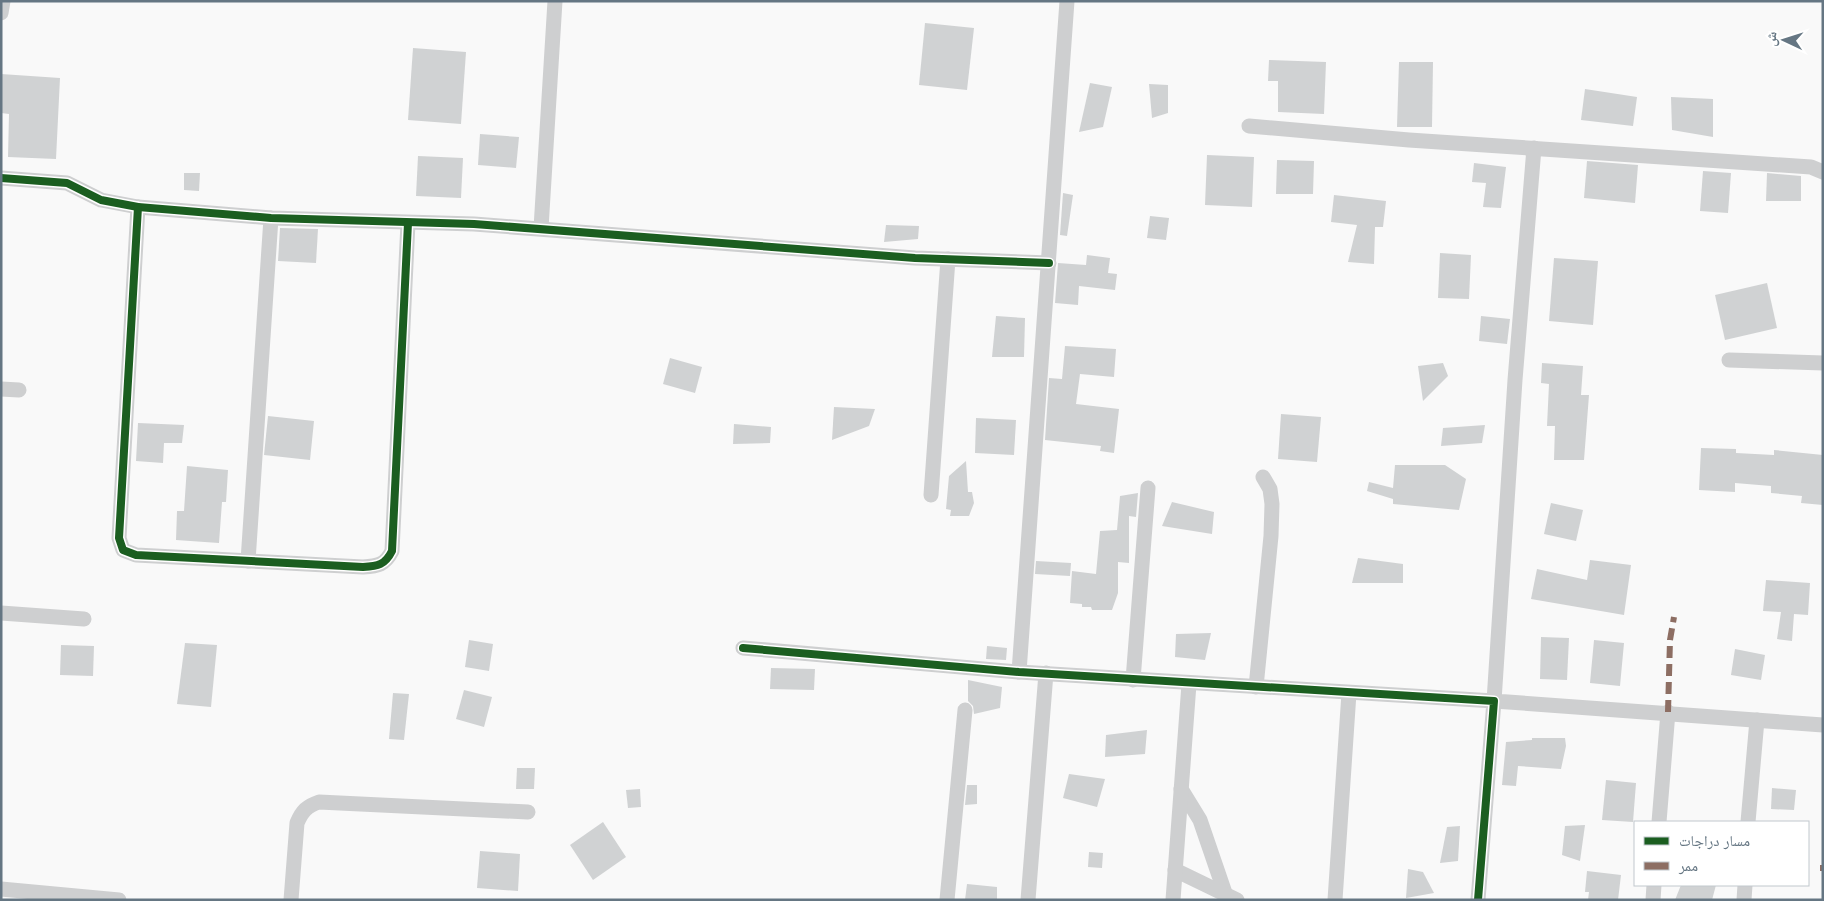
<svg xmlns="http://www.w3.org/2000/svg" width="1824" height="901" viewBox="0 0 1824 901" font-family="Arial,'Noto Naskh Arabic',sans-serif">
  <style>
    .building { fill: #d0d2d3 }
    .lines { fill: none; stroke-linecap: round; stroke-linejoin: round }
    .minor { stroke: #cecfd0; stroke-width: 15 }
    .quiet { stroke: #8d6e63; stroke-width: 6; stroke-dasharray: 12 6; stroke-linecap: butt }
    .cycleway-casing { stroke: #fff; stroke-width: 11 }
    .cycleway { stroke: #1b5e20; stroke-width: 8 }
  </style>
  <rect width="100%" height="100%" fill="#f9f9f9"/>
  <g class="building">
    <path d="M 925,23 L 974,28 L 967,90 L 919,85 Z"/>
    <path d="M 413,48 L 466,52 L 461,124 L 408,120 Z"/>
    <path d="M 1269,60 L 1326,62 L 1324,114 L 1278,112 L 1278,81 L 1268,81 Z"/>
    <path d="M 1399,62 L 1433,62 L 1432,127 L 1397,127 Z"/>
    <path d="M 1,74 L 60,78 L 56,159 L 8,157 L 9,114 L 1,113 Z"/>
    <path d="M 1090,83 L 1112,87 L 1103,127 L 1079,132 Z"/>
    <path d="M 1149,84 L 1168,85 L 1168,113 L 1152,118 Z"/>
    <path d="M 1585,89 L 1637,97 L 1633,126 L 1581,120 Z"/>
    <path d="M 1671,97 L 1713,99 L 1713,137 L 1672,130 Z"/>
    <path d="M 480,134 L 519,137 L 516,168 L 478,165 Z"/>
    <path d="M 1207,155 L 1254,157 L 1252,207 L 1205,205 Z"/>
    <path d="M 418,156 L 463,158 L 461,198 L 416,196 Z"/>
    <path d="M 1277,160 L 1314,161 L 1313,194 L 1276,194 Z"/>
    <path d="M 1587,161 L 1638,165 L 1635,203 L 1584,198 Z"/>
    <path d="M 1474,163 L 1506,167 L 1501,208 L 1483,207 L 1486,183 L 1472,182 Z"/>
    <path d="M 1703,171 L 1731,173 L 1728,213 L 1700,211 Z"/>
    <path d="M 184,173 L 200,173 L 199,191 L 184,190 Z"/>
    <path d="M 1767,173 L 1801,176 L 1801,201 L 1766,201 Z"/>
    <path d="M 1063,193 L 1073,195 L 1067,236 L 1060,235 Z"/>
    <path d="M 1334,195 L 1386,201 L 1383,227 L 1375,227 L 1374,264 L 1348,262 L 1357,225 L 1331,222 Z"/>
    <path d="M 1150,216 L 1169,218 L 1166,240 L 1147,238 Z"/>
    <path d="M 886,225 L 919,226 L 918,239 L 884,242 Z"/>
    <path d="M 280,228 L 318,229 L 316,263 L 278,261 Z"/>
    <path d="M 1440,253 L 1471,255 L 1469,299 L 1438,298 Z"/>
    <path d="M 1087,255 L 1110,258 L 1108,273 L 1117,274 L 1115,290 L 1079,286 L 1078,305 L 1055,303 L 1058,263 L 1086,265 Z"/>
    <path d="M 1554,258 L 1598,261 L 1593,325 L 1549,321 Z"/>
    <path d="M 1767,283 L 1777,328 L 1725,340 L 1715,295 Z"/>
    <path d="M 996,316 L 1025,318 L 1024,357 L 992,357 Z"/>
    <path d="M 1481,316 L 1510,319 L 1507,344 L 1479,341 Z"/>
    <path d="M 1065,346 L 1116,349 L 1114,377 L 1080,374 L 1076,404 L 1119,409 L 1114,453 L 1100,451 L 1101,446 L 1045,440 L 1049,378 L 1062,379 Z"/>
    <path d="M 670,358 L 702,367 L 695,393 L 663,384 Z"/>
    <path d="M 1443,363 L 1448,376 L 1423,401 L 1418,366 Z"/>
    <path d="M 1542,363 L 1583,366 L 1581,395 L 1589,395 L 1584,460 L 1554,460 L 1555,426 L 1547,426 L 1549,384 L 1541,383 Z"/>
    <path d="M 834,407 L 875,409 L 869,426 L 832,440 Z"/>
    <path d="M 1281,414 L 1321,417 L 1317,462 L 1278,459 Z"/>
    <path d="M 268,416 L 314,421 L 310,460 L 264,455 Z"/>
    <path d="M 976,418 L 1016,420 L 1014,455 L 975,453 Z"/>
    <path d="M 138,423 L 184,425 L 182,443 L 164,443 L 163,463 L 136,461 Z"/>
    <path d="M 734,424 L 771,427 L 770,443 L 733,444 Z"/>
    <path d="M 1485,425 L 1482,443 L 1441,446 L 1443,428 Z"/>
    <path d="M 1701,448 L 1736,449 L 1736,453 L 1774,455 L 1774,450 L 1823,455 L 1823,505 L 1801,503 L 1802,496 L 1771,493 L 1771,486 L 1735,483 L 1735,492 L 1699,490 Z"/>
    <path d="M 966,461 L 968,492 L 972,492 L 974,503 L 969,516 L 950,516 L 951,510 L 946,509 L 949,476 Z"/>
    <path d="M 1395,465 L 1445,465 L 1466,479 L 1459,510 L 1393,504 L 1393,499 L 1367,491 L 1369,482 L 1393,488 Z"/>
    <path d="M 187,466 L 228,470 L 226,502 L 222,502 L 219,543 L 176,540 L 177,511 L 184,511 Z"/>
    <path d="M 1138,493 L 1136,517 L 1129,516 L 1129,563 L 1118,562 L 1118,593 L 1112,610 L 1092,610 L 1091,607 L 1082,607 L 1082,604 L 1070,603 L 1072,571 L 1096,574 L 1100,531 L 1117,530 L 1120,496 Z"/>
    <path d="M 1172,502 L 1214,512 L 1212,534 L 1162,526 Z"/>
    <path d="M 1551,503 L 1583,510 L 1576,541 L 1544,534 Z"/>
    <path d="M 1358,558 L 1403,564 L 1403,583 L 1352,583 Z"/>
    <path d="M 1590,560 L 1631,565 L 1624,615 L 1531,599 L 1537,569 L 1587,580 Z"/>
    <path d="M 1036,561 L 1071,563 L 1070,576 L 1035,574 Z"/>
    <path d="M 1766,580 L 1810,583 L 1808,615 L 1794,614 L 1792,641 L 1777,639 L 1781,612 L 1763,611 Z"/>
    <path d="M 1211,633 L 1205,660 L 1175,657 L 1176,634 Z"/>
    <path d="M 1541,637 L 1569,638 L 1567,680 L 1540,679 Z"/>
    <path d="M 469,640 L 493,644 L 489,671 L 465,667 Z"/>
    <path d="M 1594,640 L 1624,643 L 1620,686 L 1590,683 Z"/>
    <path d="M 185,643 L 217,645 L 211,707 L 177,704 Z"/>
    <path d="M 61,645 L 94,646 L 93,676 L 60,675 Z"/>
    <path d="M 987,646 L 1007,648 L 1006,660 L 986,659 Z"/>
    <path d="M 1735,649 L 1765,655 L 1761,680 L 1731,675 Z"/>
    <path d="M 771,668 L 815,669 L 814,690 L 770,689 Z"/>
    <path d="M 968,680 L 1002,687 L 1000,708 L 974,714 L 973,706 L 968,701 Z"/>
    <path d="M 464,690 L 492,697 L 484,727 L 456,719 Z"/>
    <path d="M 393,693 L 409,694 L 404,740 L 389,739 Z"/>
    <path d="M 1147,730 L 1145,754 L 1105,757 L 1106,735 Z"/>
    <path d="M 1532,738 L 1565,738 L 1566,746 L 1561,769 L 1518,766 L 1516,786 L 1502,785 L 1506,742 L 1532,740 Z"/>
    <path d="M 517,768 L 535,768 L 534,789 L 516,789 Z"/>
    <path d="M 1069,774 L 1105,779 L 1097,807 L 1063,798 Z"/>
    <path d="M 1606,780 L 1636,783 L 1633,822 L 1602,820 Z"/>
    <path d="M 967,785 L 977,785 L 977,804 L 965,805 Z"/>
    <path d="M 1772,788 L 1796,790 L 1794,810 L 1771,809 Z"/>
    <path d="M 640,789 L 641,807 L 628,808 L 626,790 Z"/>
    <path d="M 603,822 L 626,857 L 593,880 L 570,845 Z"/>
    <path d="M 1585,825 L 1580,861 L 1562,855 L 1565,826 Z"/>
    <path d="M 1460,826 L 1458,861 L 1440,863 L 1447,827 Z"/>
    <path d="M 480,851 L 520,854 L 518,891 L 477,888 Z"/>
    <path d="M 1089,852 L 1103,853 L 1102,868 L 1088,867 Z"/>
    <path d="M 1408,869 L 1423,872 L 1434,893 L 1406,898 Z"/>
    <path d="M 1587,871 L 1621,875 L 1618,900 L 1588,900 L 1589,892 L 1585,892 Z"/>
    <path d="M 967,884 L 997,887 L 997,900 L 965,900 Z"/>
    <path d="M 1681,885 L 1716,885 L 1712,900 L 1675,900 Z"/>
  </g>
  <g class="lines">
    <g class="minor">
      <path d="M 1,13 L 3,1"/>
      <path d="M 1249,126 L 1409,140 L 1811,167 L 1823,172"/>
      <path d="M 1534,148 L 1515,380 L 1494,701 L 1823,725"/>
      <path d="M 1,178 L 67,183 L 101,200 L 138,207 L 271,218 L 474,224 L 915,258 L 1049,263"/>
      <path d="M 138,207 L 119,538 L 123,550 L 136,555 L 363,567 C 378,566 385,565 392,551 L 408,223"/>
      <path d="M 541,228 L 555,1"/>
      <path d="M 1729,360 L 1823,363"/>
      <path d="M 1,389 L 19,390"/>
      <path d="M 931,495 L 948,259"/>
      <path d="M 248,561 L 271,218"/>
      <path d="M 1,613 L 84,619"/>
      <path d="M 743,648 L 1019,672 L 1494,701 L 1478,900"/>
      <path d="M 1019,672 L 1067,1"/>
      <path d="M 1133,680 L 1148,488"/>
      <path d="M 1256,687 L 1271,536 L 1272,504 L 1270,489 L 1263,477"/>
      <path d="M 1181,789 L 1200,820 L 1225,893"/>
      <path d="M 1659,822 L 1668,712"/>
      <path d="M 1748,822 L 1757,720"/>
      <path d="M 1175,870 L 1237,900"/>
      <path d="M 1,889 L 119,900"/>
      <path d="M 291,900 L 297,823 C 302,811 307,806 319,802 L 528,812"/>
      <path d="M 947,900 L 965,710"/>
      <path d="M 1028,900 L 1046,673"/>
      <path d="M 1173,900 L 1189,684"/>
      <path d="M 1335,900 L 1349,693"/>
      <path d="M 1653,900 L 1654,885"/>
      <path d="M 1744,900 L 1745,885"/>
    </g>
    <g class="quiet">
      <path d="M 1668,712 L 1670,640 L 1674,617"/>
      <path d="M 1820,868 L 1823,868"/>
    </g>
    <g class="cycleway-casing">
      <g id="cycleway">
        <path d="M 1,178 L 67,183 L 101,200 L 138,207 L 271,218 L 474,224 L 915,258 L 1049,263"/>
        <path d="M 138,207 L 119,538 L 123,550 L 136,555 L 363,567 C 378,566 385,565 392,551 L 408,223"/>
        <path d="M 743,648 L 1019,672 L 1494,701 L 1478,900"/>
      </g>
    </g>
    <use href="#cycleway" class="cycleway"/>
  </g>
  <rect width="1824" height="901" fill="none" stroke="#657683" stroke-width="5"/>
  <rect x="1634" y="821" width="175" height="65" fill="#ffffff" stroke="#c1c8cd"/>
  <rect x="1644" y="837" width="25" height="8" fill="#1b5e20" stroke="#c1c8cd"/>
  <text x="1679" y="846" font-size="15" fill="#657683">مسار دراجات</text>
  <rect x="1644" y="862" width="25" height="8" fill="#8d6e63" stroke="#c1c8cd"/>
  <text x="1679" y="871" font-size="15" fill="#657683">ممر</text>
  <g transform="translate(1784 40) rotate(274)" stroke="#ffffff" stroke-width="4" paint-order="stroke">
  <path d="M0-4L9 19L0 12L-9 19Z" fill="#657683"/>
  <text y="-8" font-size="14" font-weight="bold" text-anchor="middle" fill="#657683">ش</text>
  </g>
</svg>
